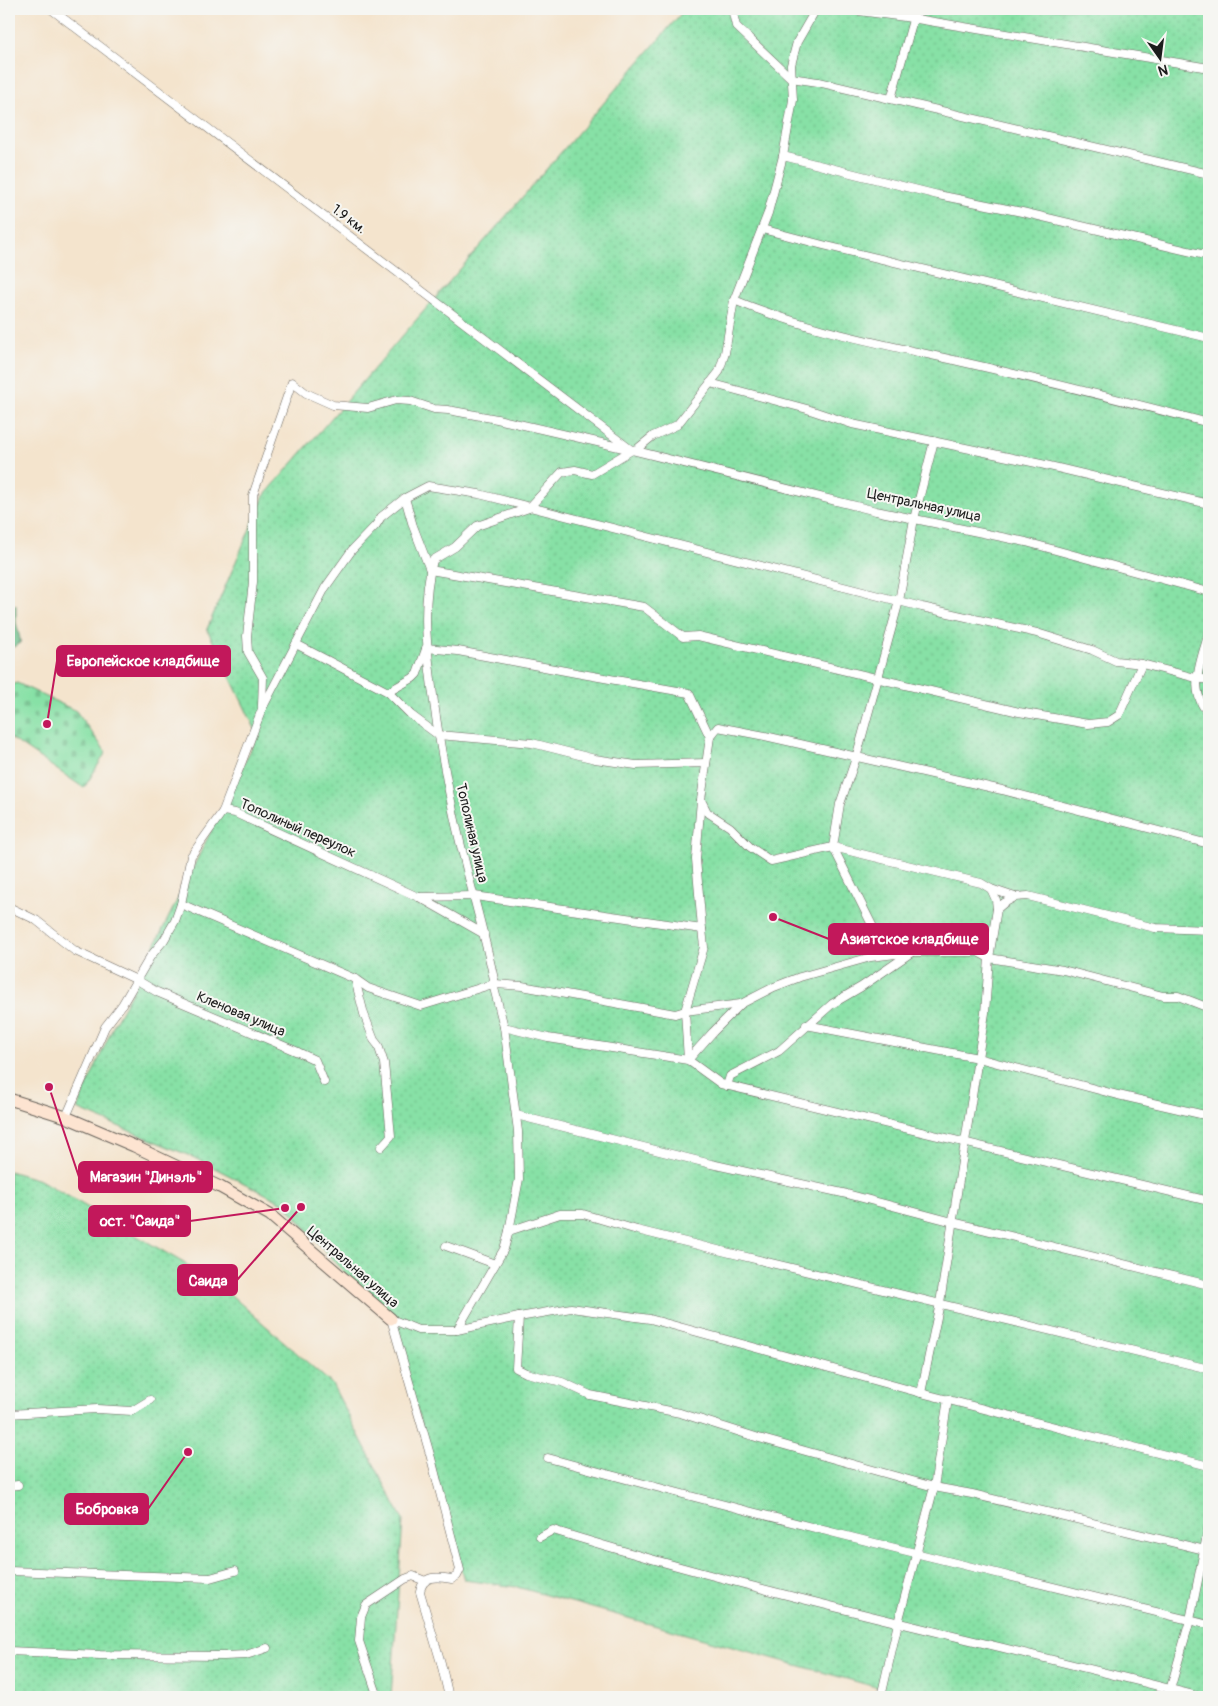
<svg xmlns="http://www.w3.org/2000/svg" width="1218" height="1706" viewBox="0 0 1218 1706" font-family="Pangolin,sans-serif">
  <style>
    .forest { fill: url(#forest-firs); stroke: #446e54 }
    .cemetery { fill: url(#cemetery-stones); stroke: #527e61 }
    .garden { fill: url(#garden-dots); stroke: #527e61 }
    .lines { fill: none; stroke-linecap: round; stroke-linejoin: round }
    .street-casing { stroke: #68625a; stroke-width: 9 }
    .secondary-casing { stroke: #68625a; stroke-width: 13 }
    .street { stroke: #fff; stroke-width: 8 }
    .secondary { stroke: #fde4d1; stroke-width: 11 }
    .labels { text-anchor: middle; dominant-baseline: central; stroke-width: 4; stroke-linejoin: round; paint-order: stroke }
    .street-label { font-size: 14px; fill: #1c1c1c; stroke: #f6f6f2 }
    .leader { fill: none; stroke: #c2185b; stroke-width: 2 }
    .callout-dot { fill: #c2185b; stroke: #f6f6f2; stroke-width: 2 }
    .callout { fill: #c2185b; stroke: #c2185b; stroke-width: 2 }
    .callout-label { font-size: 15px; text-anchor: middle; font-weight: bold; fill: #fff }
  </style>
  <defs>
    <pattern id="forest-firs" width="22" height="20" patternUnits="userSpaceOnUse" patternTransform="scale(1.25)"><rect width="22" height="20" fill="#6dbf8b"/><path d="M5 1l3.5 6h-7zM16 11l3.5 6h-7z" fill="#599a71"/></pattern>
    <pattern id="cemetery-stones" width="16" height="16" patternUnits="userSpaceOnUse" patternTransform="scale(1.25)"><rect width="16" height="16" fill="#87e1a6"/><path d="M2 7V4a2 2 0 0 1 4 0v3zM10 15v-3a2 2 0 0 1 4 0v3z" fill="#74c08e"/></pattern>
    <pattern id="garden-dots" width="8" height="8" patternUnits="userSpaceOnUse" patternTransform="scale(1.25)"><rect width="8" height="8" fill="#87e1a6"/><path d="M2 2h.1M6 6h.1" fill="none" stroke="#74c08e" stroke-width="1.8" stroke-linecap="round"/></pattern>
  </defs>
  <rect width="100%" height="100%" fill="#f6f6f2"/>
  <filter id="ink" filterUnits="userSpaceOnUse"><feTurbulence type="fractalNoise" baseFrequency=".02" numOctaves="2"/><feDisplacementMap in="SourceGraphic" scale="10" xChannelSelector="R" yChannelSelector="G"/><feConvolveMatrix kernelMatrix="1 2 1 2 8 2 1 2 1" color-interpolation-filters="sRGB"/></filter>
  <filter id="wash" filterUnits="userSpaceOnUse"><feTurbulence type="fractalNoise" baseFrequency=".0096" numOctaves="4" result="noise"/><feDisplacementMap in="SourceGraphic" scale="20" xChannelSelector="R" yChannelSelector="G"/><feGaussianBlur stdDeviation="1.12" result="paint"/><feColorMatrix in="noise" values="0 0 0 0 0 0 0 0 0 0 0 0 0 0 0 0 0 1.4 0 .05"/><feComposite in="paint" operator="in"/></filter>
  <g filter="url(#wash)">
    <rect width="100%" height="100%" fill="#f4e4cd"/>
    <path class="forest" d="M 9,604 L 16,605 L 16,622 L 21,643 L 9,649 Z"/>
    <path class="cemetery" d="M 17,683 L 76,711 L 106,752 L 84,788 L 9,737 L 9,686 Z"/>
    <g class="garden">
      <path d="M 685,9 L 1209,9 L 1209,1697 L 907,1697 L 883,1689 L 517,1587 L 464,1580 L 431,1458 L 391,1319 L 337,1265 L 285,1204 L 195,1158 L 77,1109 L 115,1022 L 133,990 L 258,735 L 207,629 L 264,496 Z"/>
      <path d="M 9,1171 L 40,1180 L 215,1281 L 332,1384 L 403,1520 L 391,1697 L 9,1697 Z"/>
    </g>
  </g>
  <g filter="url(#ink)">
    <g class="lines">
      <g class="street-casing">
        <g id="street">
          <path d="M 51,9 L 630,449"/>
          <path d="M 732,9 L 736,26 L 791,78 L 818,82 L 1209,174"/>
          <path d="M 855,9 L 859,11 L 905,17 L 1209,68"/>
          <path d="M 891,99 L 916,9"/>
          <path d="M 783,156 L 938,195 L 1022,212 L 1209,256"/>
          <path d="M 762,229 L 823,245 L 1209,338"/>
          <path d="M 734,300 C 806,330 883,344 958,361 C 1042,380 1126,401 1209,423"/>
          <path d="M 710,383 L 807,409 L 852,424 L 1041,464 L 1209,504"/>
          <path d="M 405,498 L 413,526 L 430,570"/>
          <path d="M 430,570 L 644,607 L 683,637 L 698,636 L 1019,712 L 1088,724 L 1108,722 L 1119,715 L 1142,664"/>
          <path d="M 1209,633 C 1201,660 1187,691 1209,714"/>
          <path d="M 296,644 L 388,692 L 411,715 L 438,735"/>
          <path d="M 426,648 L 458,651 L 576,673 L 689,693 L 710,737 L 718,727 L 765,736 L 1002,790 L 1209,844"/>
          <path d="M 388,692 L 413,678 L 417,674 L 426,649"/>
          <path d="M 262,706 L 263,678 L 248,652 L 247,636 L 253,582 L 253,495 L 292,382 L 306,393 L 333,405 L 368,408 L 396,400 L 410,401 L 434,409 L 448,410 L 497,419 L 632,450 L 876,511 L 1026,542 L 1209,592"/>
          <path d="M 438,735 L 532,743 L 595,759 L 636,765 L 706,763"/>
          <path d="M 710,737 L 701,800 L 707,812 L 730,827 L 750,847 L 771,861 L 833,847 L 981,883 L 991,889 L 1015,897"/>
          <path d="M 223,811 L 235,813 L 418,897 L 475,896 L 702,929 L 696,859 L 701,800"/>
          <path d="M 991,889 L 996,900 L 997,909"/>
          <path d="M 419,897 L 484,934"/>
          <path d="M 181,904 L 355,979 L 368,988 L 421,1006 L 493,984"/>
          <path d="M 9,907 L 36,920 L 75,951 L 137,980 L 157,992 L 298,1052 L 315,1060 L 324,1082"/>
          <path d="M 702,929 L 704,947 L 685,1011 L 688,1060 L 713,1032 L 741,1004"/>
          <path d="M 355,979 L 364,1014 L 374,1040 L 378,1045 L 384,1063 L 391,1136 L 381,1147"/>
          <path d="M 495,984 L 522,986 L 675,1014 L 685,1011 L 741,1004 L 774,987 L 800,977 L 871,957 L 912,952 L 978,952 L 989,958 L 1063,970 L 1163,996 L 1178,996 L 1209,1008"/>
          <path d="M 806,1025 L 978,1058 L 1118,1095 L 1209,1116"/>
          <path d="M 504,1027 L 548,1038 L 688,1060 L 721,1084 L 1209,1201"/>
          <path d="M 727,1086 L 730,1076 L 779,1051 L 832,1004 L 861,987 L 912,952 L 875,931 L 833,847 L 840,804 L 856,758 L 899,601 L 914,519 L 934,441"/>
          <path d="M 516,1115 L 711,1164 L 847,1194 L 953,1222 L 1209,1285"/>
          <path d="M 66,1117 L 105,1027 L 122,1005 L 150,957 L 164,940 L 175,921 L 181,904 L 191,856 L 223,811 L 262,709 L 325,588 L 352,550 L 376,525 L 381,517 L 405,498 L 428,486 L 479,494 L 922,607 L 1037,633 L 1092,650 L 1116,661 L 1142,664 L 1196,678 L 1209,680"/>
          <path d="M 509,1231 L 560,1214 L 583,1214 L 637,1230 L 730,1253 L 1209,1369"/>
          <path d="M 446,1246 L 495,1264"/>
          <path d="M 519,1317 L 516,1368 L 526,1373 L 562,1382 L 590,1395 L 680,1413 L 759,1438 L 934,1487 L 972,1494 L 1209,1551"/>
          <path d="M 391,1319 L 418,1330 L 457,1330 L 519,1317 L 571,1308 L 650,1319 L 921,1393 L 1209,1466"/>
          <path d="M 391,1319 L 431,1458 L 460,1570 L 457,1576 L 452,1579 C 438,1577 423,1574 420,1592 L 441,1663 L 449,1697"/>
          <path d="M 457,1330 L 504,1249 L 509,1231 L 519,1179 L 518,1131 L 504,1027 L 493,984 L 495,984 C 483,926 465,869 453,811 C 445,773 438,734 433,695 C 427,650 421,605 433,560 L 455,547 L 477,526 L 529,508 L 562,472 L 575,470 L 592,474 L 632,450 L 637,449 L 653,436 L 677,425 L 719,372 L 725,353 L 734,300 L 768,213 L 783,156 L 793,100 L 791,65 L 797,42 L 816,9"/>
          <path d="M 921,1393 L 940,1303 L 985,1013 L 989,958 L 997,909 L 1004,903 L 1015,897 L 1028,896 L 1155,928 L 1209,930"/>
          <path d="M 9,1414 L 97,1409 L 132,1411 L 150,1400"/>
          <path d="M 548,1458 C 767,1518 988,1571 1209,1625"/>
          <path d="M 9,1486 L 18,1485"/>
          <path d="M 540,1537 L 553,1530 C 766,1596 985,1641 1201,1697"/>
          <path d="M 9,1571 L 210,1578 L 235,1571"/>
          <path d="M 9,1651 L 100,1655 L 224,1656 L 246,1655 L 267,1648"/>
          <path d="M 378,1697 L 359,1641 L 361,1617 L 366,1605 L 405,1579 L 413,1576 L 425,1581"/>
          <path d="M 881,1697 L 898,1623 L 934,1487 L 948,1399"/>
          <path d="M 1168,1697 L 1190,1620 L 1209,1525"/>
        </g>
      </g>
      <g class="secondary-casing">
        <path id="secondary" d="M 9,1099 L 66,1117 L 134,1146 L 220,1187 L 270,1215 L 391,1319"/>
      </g>
      <use href="#street" class="street"/>
      <use href="#secondary" class="secondary"/>
    </g>
  </g>
  <g class="labels">
    <g class="street-label">
      <text transform="translate(349 219) rotate(37)">1.9 км.</text>
      <text transform="translate(924 505) rotate(12)">Центральная улица</text>
      <text transform="translate(298 828) rotate(24)">Тополиный переулок</text>
      <text transform="translate(472 833) rotate(77)">Тополиная улица</text>
      <text transform="translate(241 1014) rotate(23)">Кленовая улица</text>
      <text transform="translate(353 1267) rotate(41)">Центральная улица</text>
    </g>
  </g>
  <path class="leader" d="M47 724L57 661M773 917L829 939M49 1087L79 1177M285 1208L190 1221M301 1207L237 1280M188 1452L148 1509"/>
  <g class="callout-dot">
    <circle cx="47" cy="724" r="5"/>
    <circle cx="773" cy="917" r="5"/>
    <circle cx="49" cy="1087" r="5"/>
    <circle cx="285" cy="1208" r="5"/>
    <circle cx="301" cy="1207" r="5"/>
    <circle cx="188" cy="1452" r="5"/>
  </g>
  <g class="callout">
    <rect x="57" y="646" width="173" height="30" rx="5"/>
    <rect x="829" y="924" width="159" height="30" rx="5"/>
    <rect x="79" y="1162" width="133" height="30" rx="5"/>
    <rect x="89" y="1206" width="101" height="30" rx="5"/>
    <rect x="178" y="1265" width="59" height="30" rx="5"/>
    <rect x="65" y="1494" width="83" height="30" rx="5"/>
  </g>
  <g class="callout-label">
    <text x="143" y="666">Европейское кладбище</text>
    <text x="909" y="944">Азиатское кладбище</text>
    <text x="146" y="1182">Магазин "Динэль"</text>
    <text x="140" y="1226">ост. "Саида"</text>
    <text x="208" y="1286">Саида</text>
    <text x="107" y="1514">Бобровка</text>
  </g>
  <rect width="1218" height="1706" fill="none" stroke="#f6f6f2" stroke-width="30"/>
  <g transform="translate(1160 58) rotate(166)" stroke="#f6f6f2" stroke-width="4" paint-order="stroke">
  <path d="M0-4L9 19L0 12L-9 19Z" fill="#1c1c1c"/>
  <text y="-8" font-size="14" font-weight="bold" text-anchor="middle" fill="#1c1c1c">N</text>
  </g>
</svg>
